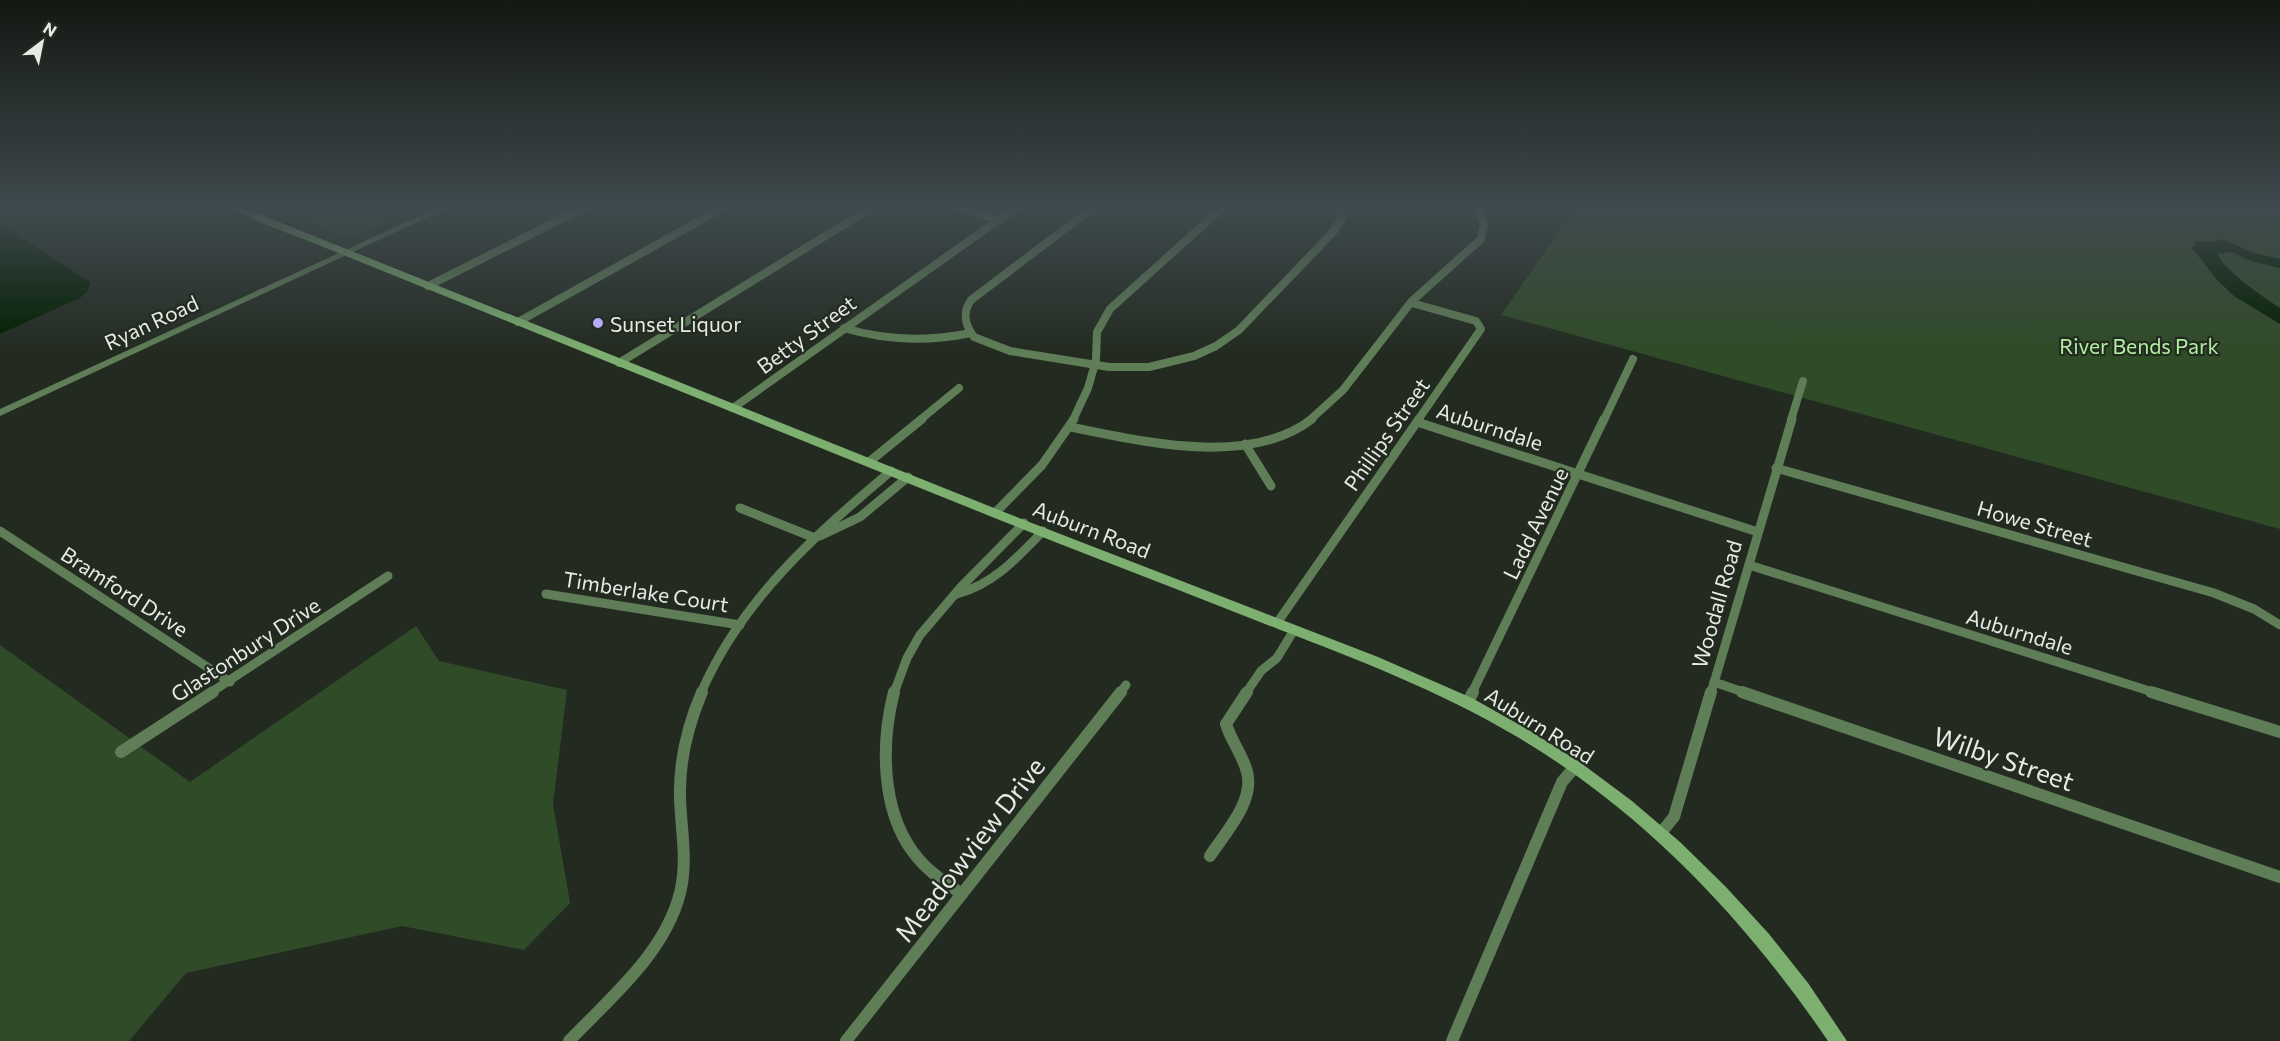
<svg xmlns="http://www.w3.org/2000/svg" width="2280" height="1041" viewBox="0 0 2280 1041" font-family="Commissioner,sans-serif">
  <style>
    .built { fill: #2a3627 }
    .green { fill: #304b28 }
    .water { fill: #021e00 }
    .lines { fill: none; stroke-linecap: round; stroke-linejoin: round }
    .minor-far2 { stroke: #5f7e57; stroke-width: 8 }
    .minor-far1 { stroke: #5f7e57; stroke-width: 9 }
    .minor { stroke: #5f7e57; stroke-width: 12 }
    .tertiary { fill: #5f7e57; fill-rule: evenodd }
    .secondary { fill: #7daf70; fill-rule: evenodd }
    .poi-dot { fill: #b5acf8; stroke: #232b21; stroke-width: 2 }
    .labels { text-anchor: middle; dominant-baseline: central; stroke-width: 4.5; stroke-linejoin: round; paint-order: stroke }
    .street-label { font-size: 21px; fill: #e5ebe4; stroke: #232b21 }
    .poi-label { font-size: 21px; fill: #e5ebe4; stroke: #232b21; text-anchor: start }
    .park-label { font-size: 21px; fill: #b0eea0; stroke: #232b21 }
    .near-street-label { font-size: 26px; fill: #e5ebe4; stroke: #232b21 }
  </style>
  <rect width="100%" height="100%" fill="#232b21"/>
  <path class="built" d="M 271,206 L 425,206 L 349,239 Z"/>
  <g class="green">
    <path d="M 1576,206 L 2280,206 L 2280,529 L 1501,315 Z"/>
    <path d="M 416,626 L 439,661 L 567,690 L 553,804 L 570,903 L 524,950 L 402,926 L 186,973 L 129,1041 L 0,1041 L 0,645 L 190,782 Z"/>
  </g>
  <g class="water">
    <path d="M 0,224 L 90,282 L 88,291 L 80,298 L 0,334 Z"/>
    <path d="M 2223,239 L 2254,253 L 2280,259 L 2280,268 L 2251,261 L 2232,252 L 2218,254 C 2222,269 2266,299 2280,308 L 2280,324 L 2234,296 L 2217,280 L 2192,248 L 2196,241 L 2213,242 Z"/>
  </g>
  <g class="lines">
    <g class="minor-far2">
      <path d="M 953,206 L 999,220"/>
      <path d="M 1095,206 L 971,300 C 962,313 965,325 974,337 L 1010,351 L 1109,367 L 1149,367 L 1194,356 L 1216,346 L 1239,330 L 1333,232 L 1341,220 L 1342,206"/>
      <path d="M 428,286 L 587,206"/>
      <path d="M 1412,303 L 1476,321 L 1481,329 L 1418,420"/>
      <path d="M 518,322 L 726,206"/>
      <path d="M 844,328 C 887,341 927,342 971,333"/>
      <path d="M 619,363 L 874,206"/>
      <path d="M 733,408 L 1018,206"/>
      <path d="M 920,420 L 959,388"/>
      <path d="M 1073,420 L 1088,388 L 1096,360 L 1097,332 L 1110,309 L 1224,206"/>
      <path d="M 1310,420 L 1343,390 L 1412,301 L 1481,239 L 1484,225 L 1478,206"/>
      <path d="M 1604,420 L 1633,359"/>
      <path d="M 1791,420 L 1803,381"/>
    </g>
    <g class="minor-far1">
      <path d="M 1417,422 L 1758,532"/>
      <path d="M 1070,427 C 1141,441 1249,468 1312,419"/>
      <path d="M 1245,444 L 1271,486"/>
      <path d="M 869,462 L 922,419"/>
      <path d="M 1776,468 L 2214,593 L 2254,609 L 2280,625"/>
      <path d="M 740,508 L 815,538"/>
      <path d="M 995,513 L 1042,465 L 1074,419"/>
      <path d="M 0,531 L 230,682"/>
      <path d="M 820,536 L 860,517 L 908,477"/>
      <path d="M 1749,565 L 2156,693"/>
      <path d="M 546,594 L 740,625"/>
      <path d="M 957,594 C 994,584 1017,558 1043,531"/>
      <path d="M 1277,623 L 1419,419"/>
      <path d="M 1714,682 L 1746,693"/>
      <path d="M 210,693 L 388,576"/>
      <path d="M 701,693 C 741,600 815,535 891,471"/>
      <path d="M 894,693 L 907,658 L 920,635 L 961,587 L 1024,523"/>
      <path d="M 1120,693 L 1126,685"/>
      <path d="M 1246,693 L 1261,671 L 1277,658 L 1294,630"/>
      <path d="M 1472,693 L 1604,419"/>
      <path d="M 1711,693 L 1792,419"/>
    </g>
    <g class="minor">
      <path d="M 894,692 C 881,742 881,809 913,852 C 926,870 944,882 962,894"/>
      <path d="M 1742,692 L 2280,877"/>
      <path d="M 2151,692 L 2280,732"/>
      <path d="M 1468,702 L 1473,692"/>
      <path d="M 121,752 L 213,692"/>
      <path d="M 1660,834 L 1674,817 L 1711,692"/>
      <path d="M 1210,856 C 1225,833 1255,801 1247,772 C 1243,755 1231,741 1226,724 L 1247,692"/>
      <path d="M 569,1041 C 610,998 665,953 680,893 C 688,861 681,830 680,798 C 679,762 688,725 702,692"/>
      <path d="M 846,1041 L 1121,692"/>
      <path d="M 1452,1041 L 1562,782 L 1574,768"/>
    </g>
    <path class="tertiary" d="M 441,206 L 452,206 L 0,416 L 0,409 Z"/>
    <path class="secondary" d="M 227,206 L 239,206 L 1019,518 L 1378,657 L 1472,698 L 1527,729 L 1581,763 L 1632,801 L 1680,842 L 1726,887 L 1769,934 L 1808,983 L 1847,1041 L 1828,1041 C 1745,919 1642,810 1514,735 C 1439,691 1359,660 1278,629 C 1204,600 1130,571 1055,542 C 864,466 673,388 482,311 C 425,288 368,265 311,242 C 283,231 253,221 227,206 Z"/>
  </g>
  <linearGradient id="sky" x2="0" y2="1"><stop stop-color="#131812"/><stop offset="0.59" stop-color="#3f4a4e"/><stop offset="1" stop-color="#3f4a4e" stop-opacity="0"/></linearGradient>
  <rect width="2280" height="352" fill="url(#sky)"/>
  <circle class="poi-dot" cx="598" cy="323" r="6"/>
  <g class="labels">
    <g class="street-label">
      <text transform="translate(151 322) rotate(-25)">Ryan Road</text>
      <text transform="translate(806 334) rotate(-36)">Betty Street</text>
      <text transform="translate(1490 426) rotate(18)">Auburndale</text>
      <text transform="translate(1386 434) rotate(-55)">Phillips Street</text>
      <text transform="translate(1535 523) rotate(-64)">Ladd Avenue</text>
      <text transform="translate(2035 523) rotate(16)">Howe Street</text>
      <text transform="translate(1092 529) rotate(21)">Auburn Road</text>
      <text transform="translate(125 591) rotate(33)">Bramford Drive</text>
      <text transform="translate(646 591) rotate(9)">Timberlake Court</text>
      <text transform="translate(1716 604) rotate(-74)">Woodall Road</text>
      <text transform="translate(2020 631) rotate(17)">Auburndale</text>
      <text transform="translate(245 649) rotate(-33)">Glastonbury Drive</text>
      <text transform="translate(1540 725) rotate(32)">Auburn Road</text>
    </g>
    <g class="poi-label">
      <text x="610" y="323">Sunset Liquor</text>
    </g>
    <g class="park-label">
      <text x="2139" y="345">River Bends Park</text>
    </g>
    <g class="near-street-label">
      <text transform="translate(2004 758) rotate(19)">Wilby Street</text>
      <text transform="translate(969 849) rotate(-52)">Meadowview Drive</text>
    </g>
  </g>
  <g transform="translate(42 42) rotate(32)" stroke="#232b21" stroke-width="4.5" paint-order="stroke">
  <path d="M0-4.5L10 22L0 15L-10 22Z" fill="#e5ebe4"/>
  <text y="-9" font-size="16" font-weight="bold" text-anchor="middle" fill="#e5ebe4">N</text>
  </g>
</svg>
